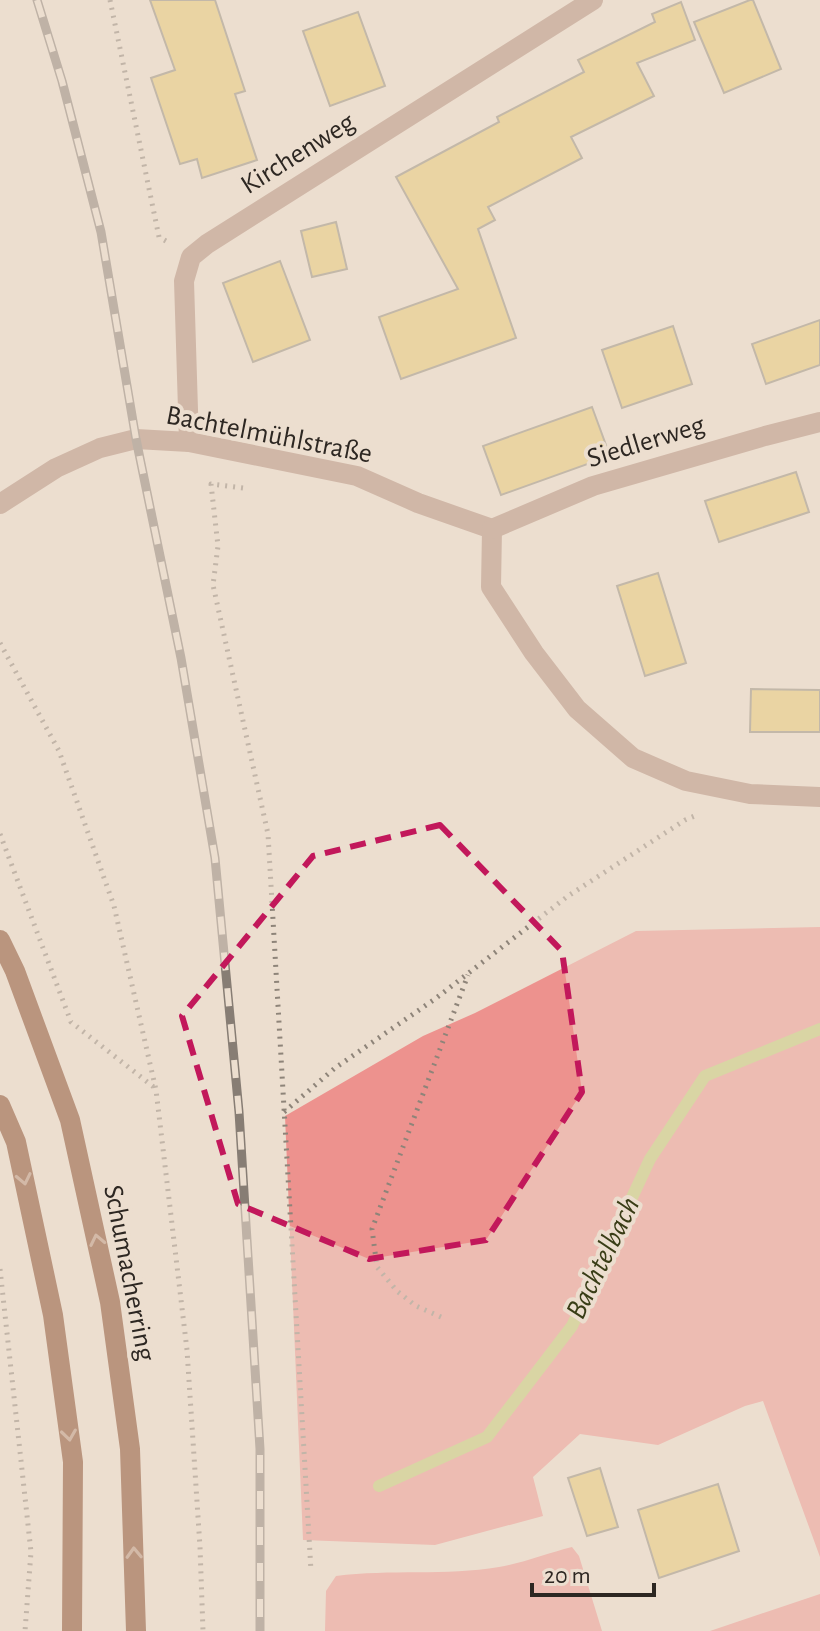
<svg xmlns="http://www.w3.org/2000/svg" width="820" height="1631" viewBox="0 0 820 1631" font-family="'Alegreya Sans',sans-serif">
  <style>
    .green { fill: #ed928e }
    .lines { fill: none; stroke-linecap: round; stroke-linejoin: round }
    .stream { stroke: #c0cb70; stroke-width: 12 }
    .building { fill: #e7c86d; stroke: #918b7a; stroke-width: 2 }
    .path { stroke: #8e8479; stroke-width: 5; stroke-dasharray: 2 6; stroke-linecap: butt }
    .street { stroke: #ad8877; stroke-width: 20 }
    .primary { stroke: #7c3c1c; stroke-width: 20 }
    .rail-casing { stroke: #877d74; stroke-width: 9 }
    .rail { stroke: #ecdecf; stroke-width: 6; stroke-dasharray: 18; stroke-linecap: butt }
    .oneway { stroke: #b48d76 }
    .marked { fill: none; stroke: #c2185b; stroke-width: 6; stroke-dasharray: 16 10; stroke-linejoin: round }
    .labels { text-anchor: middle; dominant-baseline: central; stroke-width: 8; stroke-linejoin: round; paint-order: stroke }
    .street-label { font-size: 28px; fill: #2d2722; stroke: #ecdecf }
    .water-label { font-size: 30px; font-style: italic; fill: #393d16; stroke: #ecdecf }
  </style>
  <rect width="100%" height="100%" fill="#ecdecf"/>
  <g class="green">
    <path d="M 820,927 L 820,1557 L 763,1401 L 745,1406 L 658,1445 L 580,1434 L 533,1477 L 543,1516 L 435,1545 L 303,1540 L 285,1116 L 423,1036 L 475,1013 L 636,931 Z"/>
    <path d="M 572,1547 L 579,1556 L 602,1631 L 325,1631 L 326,1591 L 336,1576 C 390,1569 446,1576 499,1567 C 523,1563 548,1553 572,1547 Z"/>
    <path d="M 820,1594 L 820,1631 L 710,1631 Z"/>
  </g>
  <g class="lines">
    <path class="stream" d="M 379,1486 L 487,1437 L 572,1326 L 650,1159 L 705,1076 L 820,1029"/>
  </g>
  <g class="building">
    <path d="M 150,0 L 215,0 L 245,91 L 235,94 L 257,160 L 202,178 L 197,159 L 180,164 L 151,78 L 175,70 Z"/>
    <path d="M 750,0 L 753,0 L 781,69 L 724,93 L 694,22 Z"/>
    <path d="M 681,2 L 695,40 L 637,63 L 654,96 L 571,137 L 582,158 L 488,207 L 495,220 L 478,229 L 516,338 L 401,379 L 379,317 L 458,289 L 396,177 L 499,122 L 497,117 L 584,72 L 578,60 L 655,22 L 652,14 Z"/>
    <path d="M 358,12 L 385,86 L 330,106 L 303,31 Z"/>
    <path d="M 336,222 L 347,269 L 312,277 L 301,231 Z"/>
    <path d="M 280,261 L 310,340 L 253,362 L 223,283 Z"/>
    <path d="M 820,320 L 820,365 L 766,384 L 752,344 Z"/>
    <path d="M 673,326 L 692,384 L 622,408 L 602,350 Z"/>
    <path d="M 592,407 L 610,456 L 501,495 L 483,446 Z"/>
    <path d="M 796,472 L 809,512 L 719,542 L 705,501 Z"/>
    <path d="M 658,573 L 686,663 L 645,676 L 617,586 Z"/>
    <path d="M 751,689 L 820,690 L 820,732 L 750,732 Z"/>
    <path d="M 600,1468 L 618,1527 L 587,1536 L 568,1478 Z"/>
    <path d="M 718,1484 L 739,1551 L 659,1578 L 638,1510 Z"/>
  </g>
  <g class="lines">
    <g class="path">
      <path d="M 110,0 L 159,237 L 166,241"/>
      <path d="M 243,488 L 211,484 L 218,546 L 213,585 L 268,834 L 311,1571"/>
      <path d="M 0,643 L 59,751 L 114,906 L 156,1090 L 187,1350 L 200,1547 L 203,1631"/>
      <path d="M 0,834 L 71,1022 L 155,1088"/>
      <path d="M 284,1112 L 335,1068 L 435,999 L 568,896 L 685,820 L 697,815"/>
      <path d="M 0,1269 L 31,1552 L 25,1631"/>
      <path d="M 441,1317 L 416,1306 L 397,1291 L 377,1267 L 372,1229 L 468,975"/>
    </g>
    <g class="street">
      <path d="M 189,442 L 184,281 L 191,257 L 207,244 L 593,0"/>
      <path d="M 0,504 L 56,468 L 100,448 L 136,439 L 189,442 L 357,476 L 418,503 L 492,529 L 491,587 L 534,653 L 577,709 L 633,758 L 686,781 L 750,794 L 820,797"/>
      <path d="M 492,529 L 593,486 L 765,436 L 820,422"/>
    </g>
    <g class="primary">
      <path d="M 0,940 L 15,971 L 70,1120 L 110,1302 L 130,1449 L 136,1631"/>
      <path d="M 0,1105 L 16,1142 L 53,1315 L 73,1462 L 72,1631"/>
    </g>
    <g class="rail-casing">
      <path id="rail" d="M 37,0 L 62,81 L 101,232 L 136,439 L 181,658 L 215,858 L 239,1112 L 260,1449 L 260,1631"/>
    </g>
    <use href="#rail" class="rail"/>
  </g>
  <defs><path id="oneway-chevron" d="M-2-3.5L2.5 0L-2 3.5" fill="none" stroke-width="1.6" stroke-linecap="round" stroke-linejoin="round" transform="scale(2)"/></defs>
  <g class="oneway">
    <use href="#oneway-chevron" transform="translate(24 1179) rotate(78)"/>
    <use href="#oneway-chevron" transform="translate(97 1240) rotate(-102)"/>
    <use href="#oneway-chevron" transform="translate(69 1435) rotate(82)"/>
    <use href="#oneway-chevron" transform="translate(134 1553) rotate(-92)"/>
  </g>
  <path d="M0 0H820V1631H0ZM 440,825 L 562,951 L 582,1092 L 486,1240 L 369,1259 L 238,1204 L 182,1016 L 313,856 Z" fill="#ecdecf" fill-opacity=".55" fill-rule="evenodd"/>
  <path class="marked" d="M 440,825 L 562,951 L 582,1092 L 486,1240 L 369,1259 L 238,1204 L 182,1016 L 313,856 Z"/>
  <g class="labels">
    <g class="street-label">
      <text transform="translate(298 154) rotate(-32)">Kirchenweg</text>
      <text transform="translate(269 435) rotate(11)">Bachtelmühlstraße</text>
      <text transform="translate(646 442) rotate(-17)">Siedlerweg</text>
      <text transform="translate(129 1273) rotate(79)">Schumacherring</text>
    </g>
    <g class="water-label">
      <text transform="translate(603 1258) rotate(-64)">Bachtelbach</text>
    </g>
  </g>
  <path d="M532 1583v12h122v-12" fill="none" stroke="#2d2722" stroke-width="4"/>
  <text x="544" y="1583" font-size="24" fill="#2d2722" stroke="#ecdecf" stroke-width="6" paint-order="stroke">20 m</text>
</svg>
